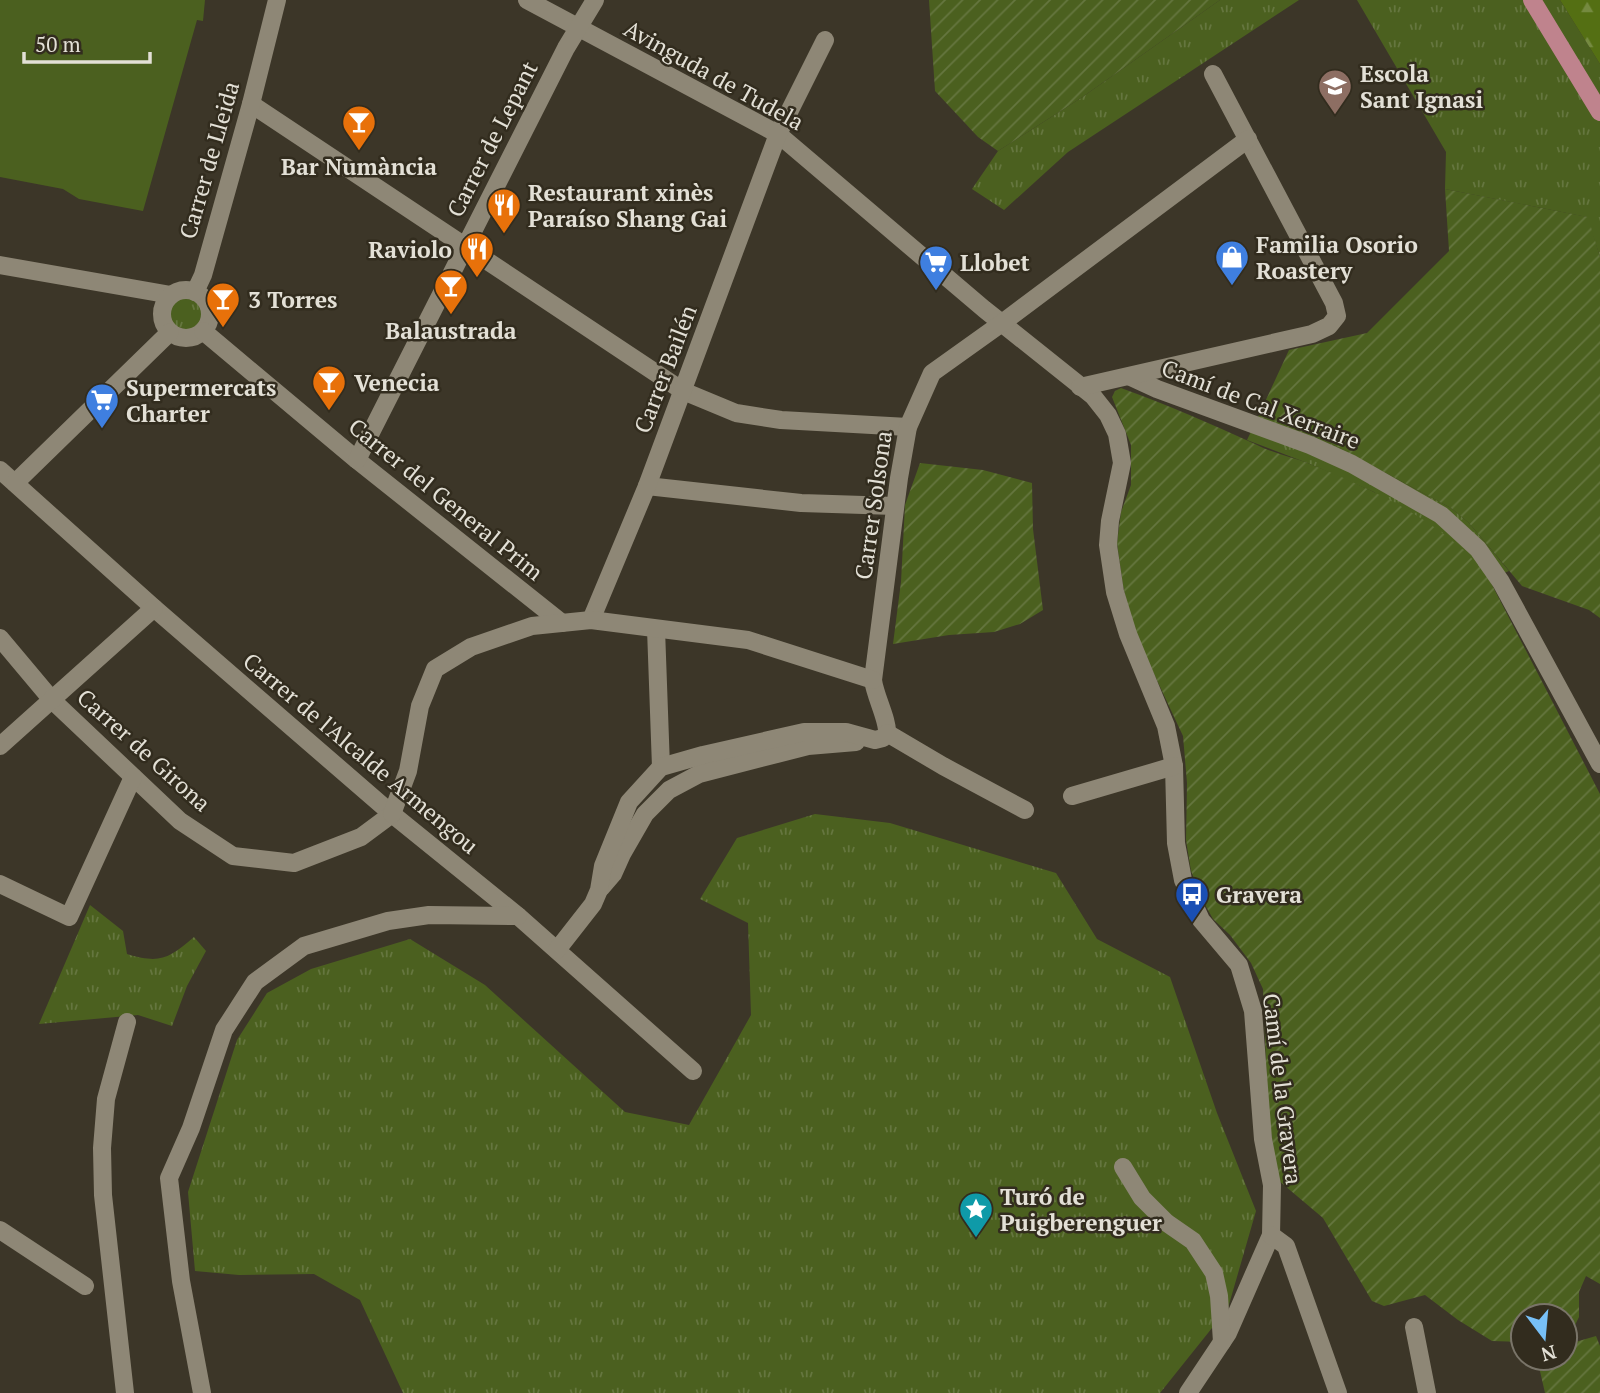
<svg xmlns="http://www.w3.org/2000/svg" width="1600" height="1393" viewBox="0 0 1600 1393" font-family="'PT Serif',serif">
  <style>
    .grass { fill: url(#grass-tufts) }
    .forest { fill: url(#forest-firs) }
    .garden { fill: url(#garden-furrows) }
    .pitch { fill: #4b601f }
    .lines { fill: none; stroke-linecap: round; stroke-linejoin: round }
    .minor { stroke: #8e8776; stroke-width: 18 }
    .major { stroke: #bf838d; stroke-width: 18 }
    .labels { text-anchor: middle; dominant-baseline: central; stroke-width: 5; stroke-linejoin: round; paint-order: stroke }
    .poi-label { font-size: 23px; font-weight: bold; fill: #e3e0d6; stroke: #322c1e; text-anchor: start }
    .street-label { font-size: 23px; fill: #e3e0d6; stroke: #322c1e }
  </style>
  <defs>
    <pattern id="grass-tufts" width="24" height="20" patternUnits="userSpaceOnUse" patternTransform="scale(1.75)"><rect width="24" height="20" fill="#4b601f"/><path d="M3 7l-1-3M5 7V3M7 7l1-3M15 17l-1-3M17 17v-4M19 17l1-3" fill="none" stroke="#65763f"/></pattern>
    <pattern id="forest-firs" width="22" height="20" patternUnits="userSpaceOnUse" patternTransform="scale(1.75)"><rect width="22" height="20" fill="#546f13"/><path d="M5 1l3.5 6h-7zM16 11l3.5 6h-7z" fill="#758a40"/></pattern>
    <pattern id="garden-furrows" width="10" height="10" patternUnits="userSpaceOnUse" patternTransform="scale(1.75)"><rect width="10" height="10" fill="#4b601f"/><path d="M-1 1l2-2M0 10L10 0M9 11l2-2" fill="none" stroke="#65763f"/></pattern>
  </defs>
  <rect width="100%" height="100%" fill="#3c3628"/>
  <g class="grass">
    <path d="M 1220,0 L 1299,0 L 1068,152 L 1004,210 L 972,189 L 998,151 L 1081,98 Z"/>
    <path d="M 1357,0 L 1560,0 L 1600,64 L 1600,257 L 1587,217 L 1445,189 L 1446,152 Z"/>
    <circle cx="186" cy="314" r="16"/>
    <path d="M 1258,417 L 1328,442 L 1451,508 L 1469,523 L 1509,571 L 1489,579 L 1374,492 L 1310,464 L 1247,440 Z"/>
    <path d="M 815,814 L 890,823 L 1056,873 L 1097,939 L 1170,977 L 1217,1113 L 1256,1211 L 1228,1308 L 1160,1393 L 403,1393 L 360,1300 L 314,1274 L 239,1275 L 195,1271 L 188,1192 L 237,1040 L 267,993 L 311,969 L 410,939 L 485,985 L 625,1112 L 689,1125 L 751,1015 L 748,923 L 700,899 L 737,838 Z"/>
    <path d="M 90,905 L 123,931 L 127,954 C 160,964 168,959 194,937 L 206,951 L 187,986 L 172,1026 L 138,1015 L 39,1024 Z"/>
  </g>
  <path class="forest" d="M 1560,0 L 1600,0 L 1600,64 Z"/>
  <g class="garden">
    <path d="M 929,0 L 1220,0 L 1081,98 L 998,151 L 978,137 L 935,91 Z"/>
    <path d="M 1445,189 L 1588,217 L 1600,257 L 1600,618 L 1589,610 L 1522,586 L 1469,523 L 1451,508 L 1328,442 L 1258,417 L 1289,350 L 1367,333 L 1449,251 Z"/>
    <path d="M 1121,388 C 1166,404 1211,424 1255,444 C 1272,453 1292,457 1310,464 C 1370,488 1451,525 1489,579 L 1600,794 L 1600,1284 L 1586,1276 L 1579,1292 L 1579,1317 L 1573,1329 L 1565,1331 L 1565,1316 L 1523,1316 L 1523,1342 L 1492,1341 L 1458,1320 L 1425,1295 L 1384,1306 L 1372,1301 L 1323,1218 L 1278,1180 L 1268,1112 L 1263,989 L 1251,963 L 1230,935 L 1213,919 L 1204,903 L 1191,871 L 1186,840 L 1187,783 L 1183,736 L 1133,629 L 1123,586 L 1117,543 L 1121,512 L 1131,485 L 1131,445 L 1112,397 L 1115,391 Z"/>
    <path d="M 920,463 L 983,470 L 1032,483 L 1033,529 L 1043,610 L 1020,624 L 994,632 L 949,635 L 893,644 L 901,582 L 905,505 Z"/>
    <path d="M 1596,1336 L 1600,1346 L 1600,1393 L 1545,1393 L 1537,1358 L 1565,1358 L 1565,1345 Z"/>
  </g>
  <path class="pitch" d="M 0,0 L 205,0 L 203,21 L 197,20 L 143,211 L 79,199 L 63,189 L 0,177 Z"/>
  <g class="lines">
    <g class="minor">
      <path d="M 527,0 L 778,134 L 984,309 L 1093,396 L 1108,415 L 1117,434 L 1122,463 L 1110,521 L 1108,545 L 1115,592 L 1128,634 L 1166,726 L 1174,766 L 1176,843 L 1183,880 L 1201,920 L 1239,965 L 1253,1011 L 1263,1139 L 1272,1185 L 1271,1235 L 1228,1333 L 1188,1393"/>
      <path d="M 251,104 L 683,391 L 736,413 L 781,420 L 908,427"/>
      <path d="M 0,265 L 171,295"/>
      <circle cx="186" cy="314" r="24"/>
      <path d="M 195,292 L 203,275 L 251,104 L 277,0"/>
      <path d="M 203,331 L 357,460 L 562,623"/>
      <path d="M 1131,377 L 1157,389 L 1310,445 L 1352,464 L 1441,515 L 1478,549 L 1501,582 L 1600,764"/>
      <path d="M 1080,387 L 1312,334 L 1329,326 L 1337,316 L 1334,303 L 1213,74"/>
      <path d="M 357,460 L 566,48 L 595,0"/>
      <path d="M 0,470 L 154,608 L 392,814 L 518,916 L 693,1071"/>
      <path d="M 15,483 L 170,332"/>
      <path d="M 647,486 L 801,503 L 895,506"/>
      <path d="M 591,620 L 647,486 L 778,134 L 825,40"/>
      <path d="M 656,629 L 661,767"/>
      <path d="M 0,638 L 52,700 L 180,821 L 233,856 L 294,863 L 361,837 L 392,814"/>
      <path d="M 887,733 C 888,720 875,696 873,680 L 899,478 L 908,427 L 932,373 L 1002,323 L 1248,139"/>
      <path d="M 0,746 L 154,608"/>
      <path d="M 1072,796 L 1174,766"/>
      <path d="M 392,814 L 408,771 L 420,706 L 435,669 L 471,647 L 532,626 L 591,620 L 748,640 L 873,680"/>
      <path d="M 0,884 L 69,917 L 133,777"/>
      <path d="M 601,888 L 613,874 L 622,854 L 645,814 L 669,790 L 699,774 L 808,746 L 856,742"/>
      <path d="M 557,950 L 593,904 L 599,890 L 603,866 L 629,802 L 661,767 L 703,755 L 804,732 L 846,732 L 875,740 L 883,738 L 887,733 L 943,766 L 1025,810"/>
      <path d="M 1123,1167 L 1142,1198 L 1167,1223 L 1193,1241 L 1214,1273 L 1219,1296 L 1222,1342"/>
      <path d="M 0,1230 L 85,1286"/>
      <path d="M 1271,1235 L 1286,1246 L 1338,1393"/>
      <path d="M 1414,1327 L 1427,1393"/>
      <path d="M 125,1393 L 103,1195 L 102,1148 L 106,1099 L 127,1022"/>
      <path d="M 202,1393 L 181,1281 L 169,1178 L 191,1128 L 224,1030 L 255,982 L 304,946 L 388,921 L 429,915 L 518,916"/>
    </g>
    <path class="major" d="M 1532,0 L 1600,112"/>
  </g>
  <defs>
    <g id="school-pin" transform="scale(1.75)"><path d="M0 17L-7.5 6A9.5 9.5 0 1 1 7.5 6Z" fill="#8d6e63" stroke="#322c1e"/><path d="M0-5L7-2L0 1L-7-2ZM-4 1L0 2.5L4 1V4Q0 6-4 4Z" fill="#fff"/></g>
    <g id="bar-pin" transform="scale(1.75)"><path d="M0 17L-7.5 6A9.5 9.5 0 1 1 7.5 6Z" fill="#e8710a" stroke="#322c1e"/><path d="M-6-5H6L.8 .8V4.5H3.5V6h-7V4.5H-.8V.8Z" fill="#fff"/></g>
    <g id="restaurant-pin" transform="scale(1.75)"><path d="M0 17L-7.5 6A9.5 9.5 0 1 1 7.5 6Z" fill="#e8710a" stroke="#322c1e"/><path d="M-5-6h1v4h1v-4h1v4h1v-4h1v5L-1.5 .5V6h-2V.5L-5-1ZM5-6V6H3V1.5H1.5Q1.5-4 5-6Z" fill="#fff"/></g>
    <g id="shop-pin" transform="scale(1.75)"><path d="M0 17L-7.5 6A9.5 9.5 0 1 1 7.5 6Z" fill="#3f7fe0" stroke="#322c1e"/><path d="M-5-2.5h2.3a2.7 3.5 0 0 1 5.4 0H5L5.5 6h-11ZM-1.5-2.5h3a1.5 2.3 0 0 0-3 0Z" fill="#fff"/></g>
    <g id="supermarket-pin" transform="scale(1.75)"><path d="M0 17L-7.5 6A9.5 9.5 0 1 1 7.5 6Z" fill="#3f7fe0" stroke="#322c1e"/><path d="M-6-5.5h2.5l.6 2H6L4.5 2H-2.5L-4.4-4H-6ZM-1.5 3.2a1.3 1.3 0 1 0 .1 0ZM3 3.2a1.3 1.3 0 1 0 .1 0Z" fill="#fff"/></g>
    <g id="bus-pin" transform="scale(1.75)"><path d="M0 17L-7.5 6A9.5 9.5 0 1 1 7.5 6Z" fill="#1a4fb4" stroke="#322c1e"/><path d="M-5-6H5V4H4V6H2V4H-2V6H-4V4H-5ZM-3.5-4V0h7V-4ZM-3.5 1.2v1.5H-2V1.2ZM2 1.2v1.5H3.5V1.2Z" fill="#fff"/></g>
    <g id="sight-pin" transform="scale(1.75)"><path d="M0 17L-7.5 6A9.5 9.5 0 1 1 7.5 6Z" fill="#0f9aa8" stroke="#322c1e"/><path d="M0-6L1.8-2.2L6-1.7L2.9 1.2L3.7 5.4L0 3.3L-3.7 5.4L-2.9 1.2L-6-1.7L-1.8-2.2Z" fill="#fff"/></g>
  </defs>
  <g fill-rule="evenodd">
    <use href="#school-pin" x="1335" y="86"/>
    <use href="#bar-pin" x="359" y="122"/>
    <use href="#restaurant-pin" x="504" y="205"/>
    <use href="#restaurant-pin" x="477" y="249"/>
    <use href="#shop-pin" x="1232" y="257"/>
    <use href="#supermarket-pin" x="936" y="262"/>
    <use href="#bar-pin" x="451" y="286"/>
    <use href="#bar-pin" x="223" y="299"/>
    <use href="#bar-pin" x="329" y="382"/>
    <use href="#supermarket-pin" x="102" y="400"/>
    <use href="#bus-pin" x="1192" y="894"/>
    <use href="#sight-pin" x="976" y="1209"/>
  </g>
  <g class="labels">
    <g class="poi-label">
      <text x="1360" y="73">Escola<tspan x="1360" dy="26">Sant Ignasi</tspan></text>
      <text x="359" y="166" text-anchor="middle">Bar Numància</text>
      <text x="528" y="192">Restaurant xinès<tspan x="528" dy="26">Paraíso Shang Gai</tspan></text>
      <text x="1256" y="244">Familia Osorio<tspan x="1256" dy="26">Roastery</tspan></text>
      <text x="452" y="249" text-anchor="end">Raviolo</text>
      <text x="960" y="262">Llobet</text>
      <text x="248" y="299">3 Torres</text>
      <text x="451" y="330" text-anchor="middle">Balaustrada</text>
      <text x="354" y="382">Venecia</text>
      <text x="126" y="387">Supermercats<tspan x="126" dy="26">Charter</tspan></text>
      <text x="1216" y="894">Gravera</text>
      <text x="1000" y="1196">Turó de<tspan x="1000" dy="26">Puigberenguer</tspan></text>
    </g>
    <g class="street-label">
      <text transform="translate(714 75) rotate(29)">Avinguda de Tudela</text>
      <text transform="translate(492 139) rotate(-63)">Carrer de Lepant</text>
      <text transform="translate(209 160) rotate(-74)">Carrer de Lleida</text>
      <text transform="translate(665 369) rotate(-69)">Carrer Bailén</text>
      <text transform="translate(1261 404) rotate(21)">Camí de Cal Xerraire</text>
      <text transform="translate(446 499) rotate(39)">Carrer del General Prim</text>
      <text transform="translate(873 505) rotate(-82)">Carrer Solsona</text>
      <text transform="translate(144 750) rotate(42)">Carrer de Girona</text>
      <text transform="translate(361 753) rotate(40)">Carrer de l'Alcalde Armengou</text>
      <text transform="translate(1283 1089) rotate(83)">Camí de la Gravera</text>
    </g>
  </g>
  <g transform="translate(1544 1337) rotate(164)"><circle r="33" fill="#322c1e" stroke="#797468" stroke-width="2"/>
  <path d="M0-5L12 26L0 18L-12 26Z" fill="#77c0f7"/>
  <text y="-10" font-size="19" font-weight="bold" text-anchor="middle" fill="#e3e0d6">N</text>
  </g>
  <path d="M24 52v10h126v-10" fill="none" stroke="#e3e0d6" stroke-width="3.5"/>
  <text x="35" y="52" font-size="21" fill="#e3e0d6" stroke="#322c1e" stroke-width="5" paint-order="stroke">50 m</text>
</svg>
